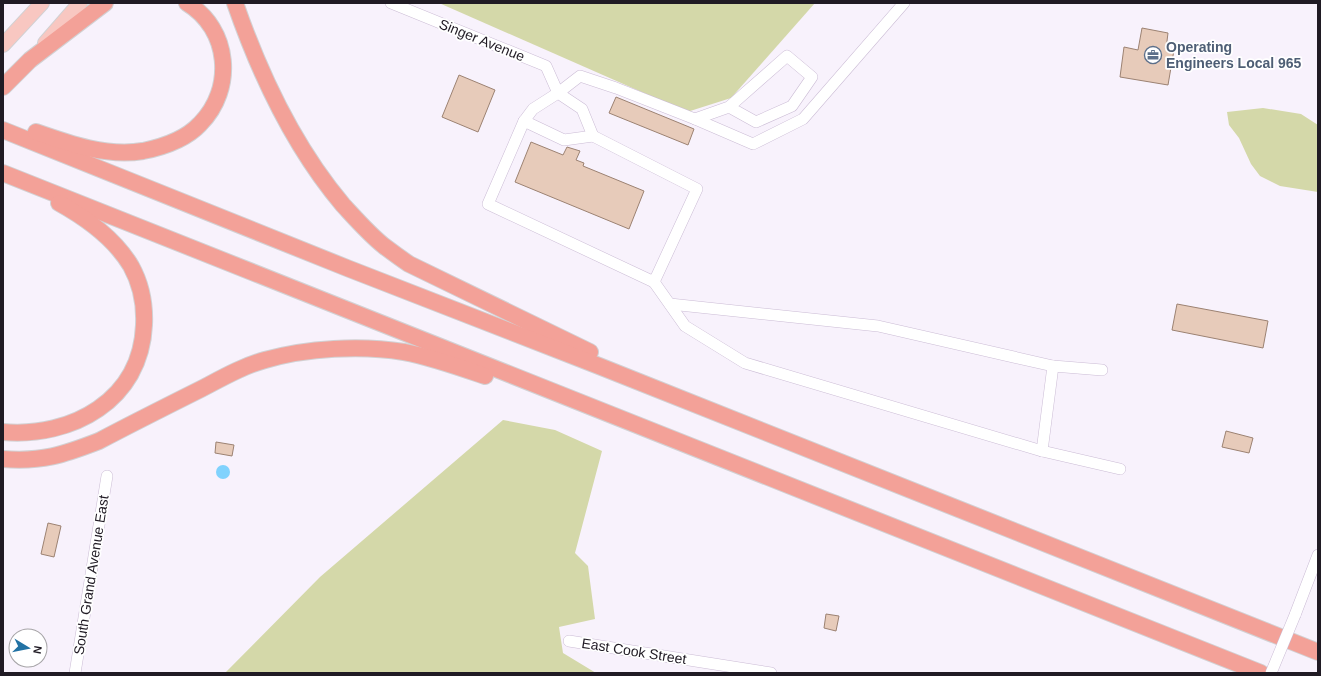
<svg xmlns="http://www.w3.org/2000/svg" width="1321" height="676" viewBox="0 0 1321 676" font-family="Helvetica,sans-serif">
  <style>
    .green { fill: #d4d8a9 }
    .water { fill: #80d2fd }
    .building { fill: #e7cbba; stroke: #9c8272 }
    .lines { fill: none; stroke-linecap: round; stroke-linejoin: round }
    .minor-casing { stroke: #cbbcd5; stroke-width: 12 }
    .major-casing { stroke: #d2d1d3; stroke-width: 16 }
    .highway-casing { stroke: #d2d1d3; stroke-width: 18 }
    .minor { stroke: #fff; stroke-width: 11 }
    .major { stroke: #f8c7c1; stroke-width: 14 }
    .highway { stroke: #f3a198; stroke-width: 16 }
    .minor-bridge-casing { stroke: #cbbcd5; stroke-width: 12; stroke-linecap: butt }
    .minor-bridge { stroke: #fff; stroke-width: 11 }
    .labels { text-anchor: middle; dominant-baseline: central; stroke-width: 3.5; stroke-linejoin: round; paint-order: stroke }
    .street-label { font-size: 14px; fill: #201b24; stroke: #fff }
    .service-label { font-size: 14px; font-weight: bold; fill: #4e5e75; stroke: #fff; text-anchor: start }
  </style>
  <rect width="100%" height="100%" fill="#f8f2fc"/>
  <g class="green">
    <path d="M 439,3 L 815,3 L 731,98 L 687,112 Z"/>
    <path d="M 1263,108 L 1301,114 L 1318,125 L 1318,192 L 1280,186 L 1260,176 L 1251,164 L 1239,138 L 1229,125 L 1227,112 Z"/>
    <path d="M 503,420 L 555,430 L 602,451 L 575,553 L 588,566 L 595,619 L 559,627 L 563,653 L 596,673 L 225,673 L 320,577 Z"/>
  </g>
  <circle class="water" cx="223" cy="472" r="7"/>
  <g class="building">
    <path d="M 1142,28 L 1168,33 L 1166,49 L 1174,50 L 1168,85 L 1120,77 L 1124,47 L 1138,50 Z"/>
    <path d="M 459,75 L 495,90 L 478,132 L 442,117 Z"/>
    <path d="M 616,97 L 694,129 L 688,145 L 609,113 Z"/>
    <path d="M 531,142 L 563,155 L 567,147 L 580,151 L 576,160 L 584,163 L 583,166 L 644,191 L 629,229 L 515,182 Z"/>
    <path d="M 1177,304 L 1268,321 L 1263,348 L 1172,330 Z"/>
    <path d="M 1226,431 L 1253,438 L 1249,453 L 1222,447 Z"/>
    <path d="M 216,442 L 234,445 L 232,456 L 215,453 Z"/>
    <path d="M 48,523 L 61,526 L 54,557 L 41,554 Z"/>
    <path d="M 826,614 L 839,616 L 836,631 L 824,628 Z"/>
  </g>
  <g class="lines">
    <g class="minor-casing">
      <g id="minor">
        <path d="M 391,3 L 546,66 L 558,93"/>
        <path d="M 558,93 L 582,109 L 593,136 L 697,189 L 654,282 L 488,204 L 524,121 L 533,109 L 558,93 L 580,76 L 616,88 L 695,119 L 729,107 L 787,56 L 812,77 L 792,106 L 756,122 L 729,107"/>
        <path d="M 695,119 L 753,144 L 803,119 L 904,3"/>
        <path d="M 524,121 L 564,140 L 593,136"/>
        <path d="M 654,282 L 685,326 L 745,363 L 1042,451 L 1120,469"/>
        <path d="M 670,304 L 878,326 L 1053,366 L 1042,451"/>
        <path d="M 1053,366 L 1102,370"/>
        <path d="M 1295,615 L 1318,555"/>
        <path d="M 569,641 L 771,673"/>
        <path d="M 75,673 L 107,476"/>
      </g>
    </g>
    <g class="major-casing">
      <g id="major">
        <path d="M 45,43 L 80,3"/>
        <path d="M 3,45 L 42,3"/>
      </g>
    </g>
    <g class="highway-casing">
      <g id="highway">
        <path d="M 235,3 C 260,75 293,146 343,205 C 356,219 369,234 384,246 C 392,252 400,258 409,264 L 590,352"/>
        <path d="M 3,87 L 30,60 L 105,3"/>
        <path d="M 3,130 L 347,268 L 599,366 L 1318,652"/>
        <path d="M 36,132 C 70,144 107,157 143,151 C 163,147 186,139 200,124 C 235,89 230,29 187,3"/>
        <path d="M 3,173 L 1261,673"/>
        <path d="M 3,432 C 72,438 141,400 144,325 C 145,304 141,284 131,266 C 115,239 86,218 59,203"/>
        <path d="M 3,459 C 42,462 63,455 99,441 C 133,423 167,406 201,389 C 222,378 243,366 265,360 C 307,348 361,345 404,352 C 431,357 459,367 485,376"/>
      </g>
    </g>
    <use href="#minor" class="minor"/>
    <use href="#major" class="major"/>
    <use href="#highway" class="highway"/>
    <g class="minor-bridge-casing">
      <path id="minor-bridge" d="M 1271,673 L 1295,615"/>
    </g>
    <use href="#minor-bridge" class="minor-bridge"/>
  </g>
  <defs>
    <g id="office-ring" transform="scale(0.9)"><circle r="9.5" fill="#fff" stroke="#5c6f8a" stroke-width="1.5"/><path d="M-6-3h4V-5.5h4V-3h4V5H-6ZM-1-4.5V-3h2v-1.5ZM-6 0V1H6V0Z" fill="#5c6f8a"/></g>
  </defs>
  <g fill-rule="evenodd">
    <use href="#office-ring" x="1153" y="55"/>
  </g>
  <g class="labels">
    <g class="street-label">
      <text transform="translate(482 40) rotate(22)">Singer Avenue</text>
      <text transform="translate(91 575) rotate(-81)">South Grand Avenue East</text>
      <text transform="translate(634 651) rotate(9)">East Cook Street</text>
    </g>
    <g class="service-label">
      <text x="1166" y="47">Operating<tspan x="1166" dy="16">Engineers Local 965</tspan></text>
    </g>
  </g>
  <rect width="1321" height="676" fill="none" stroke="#201b24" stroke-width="8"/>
  <g transform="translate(28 648) rotate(100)"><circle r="19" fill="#ffffff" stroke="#a6a4a7"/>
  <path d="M0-3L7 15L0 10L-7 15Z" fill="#2272a4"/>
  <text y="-6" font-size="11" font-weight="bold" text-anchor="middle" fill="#201b24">N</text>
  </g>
</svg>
